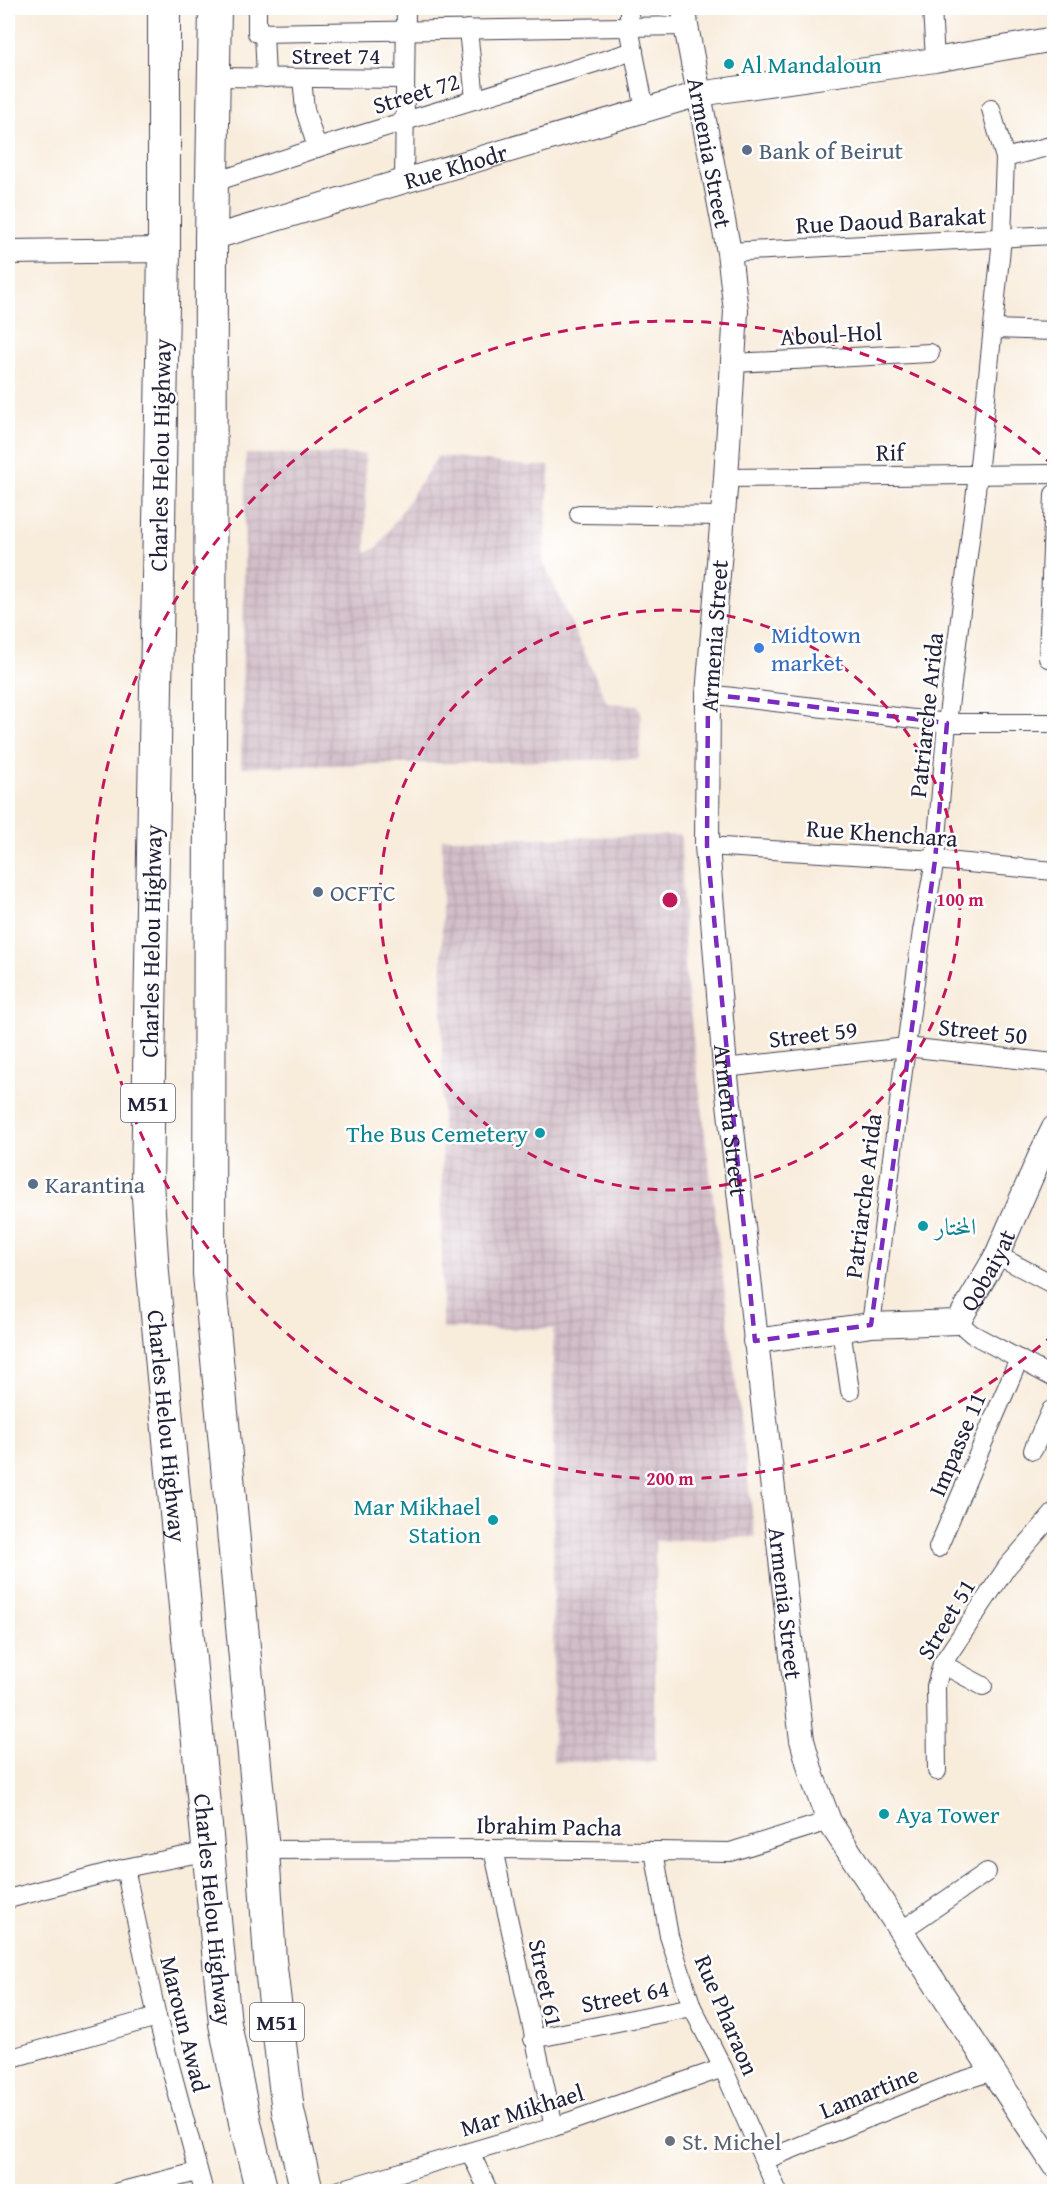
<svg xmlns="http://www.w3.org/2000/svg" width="1062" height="2199" viewBox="0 0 1062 2199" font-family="'Gentium Book Plus',Amiri,serif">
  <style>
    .industrial { fill: url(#industrial-grid) }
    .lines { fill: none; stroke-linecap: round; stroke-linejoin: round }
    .street-casing { stroke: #424053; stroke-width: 20 }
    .secondary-casing { stroke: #424053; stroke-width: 26 }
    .highway-casing { stroke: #424053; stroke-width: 34 }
    .street { stroke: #fff; stroke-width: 18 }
    .secondary { stroke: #fff; stroke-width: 24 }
    .highway { stroke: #fff; stroke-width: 32 }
    .marked { fill: none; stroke: #7b2cbf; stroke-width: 4.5; stroke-dasharray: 12 8; stroke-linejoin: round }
    .ring { fill: none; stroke: #c2185b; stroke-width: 3; stroke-dasharray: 10 8 }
    .culture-dot { fill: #0f9aa8; stroke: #fff; stroke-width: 2 }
    .service-dot { fill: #5c6f8a; stroke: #fff; stroke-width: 2 }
    .shop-dot { fill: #3f7fe0; stroke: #fff; stroke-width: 2 }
    .worship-dot { fill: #6b7280; stroke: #fff; stroke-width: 2 }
    .labels { text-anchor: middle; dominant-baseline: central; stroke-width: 5; stroke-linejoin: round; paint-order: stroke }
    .shield { fill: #fff; stroke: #646476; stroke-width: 1.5 }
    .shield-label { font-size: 22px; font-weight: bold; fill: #22223b }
    .street-label { font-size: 24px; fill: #22223b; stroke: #fff }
    .culture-label { font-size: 24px; fill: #0d838f; stroke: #fff; text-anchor: start }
    .service-label { font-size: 24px; fill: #4e5e75; stroke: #fff; text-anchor: start }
    .shop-label { font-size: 24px; fill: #366cbe; stroke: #fff; text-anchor: start }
    .worship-label { font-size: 24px; fill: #5b616d; stroke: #fff; text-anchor: start }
    .centre { fill: #c2185b; stroke: #fff; stroke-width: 3 }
    .ring-label { font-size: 18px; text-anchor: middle; font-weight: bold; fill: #c2185b; stroke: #fff; stroke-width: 5; stroke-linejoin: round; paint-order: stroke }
  </style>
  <defs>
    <pattern id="industrial-grid" width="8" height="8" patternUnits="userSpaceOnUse" patternTransform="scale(1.5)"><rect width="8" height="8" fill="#d2bdc8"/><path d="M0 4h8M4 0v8" fill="none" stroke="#b4a2ad"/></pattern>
  </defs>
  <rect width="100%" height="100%" fill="#fff"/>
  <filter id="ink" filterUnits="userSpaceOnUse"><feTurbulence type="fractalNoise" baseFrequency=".0167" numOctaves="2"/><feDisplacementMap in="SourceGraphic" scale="12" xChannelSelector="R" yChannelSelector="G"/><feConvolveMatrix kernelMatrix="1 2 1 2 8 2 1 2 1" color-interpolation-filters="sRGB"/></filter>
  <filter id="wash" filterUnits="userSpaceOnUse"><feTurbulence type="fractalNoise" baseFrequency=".008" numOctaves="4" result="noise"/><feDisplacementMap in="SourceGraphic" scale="24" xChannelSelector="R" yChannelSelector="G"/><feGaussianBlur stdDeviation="1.35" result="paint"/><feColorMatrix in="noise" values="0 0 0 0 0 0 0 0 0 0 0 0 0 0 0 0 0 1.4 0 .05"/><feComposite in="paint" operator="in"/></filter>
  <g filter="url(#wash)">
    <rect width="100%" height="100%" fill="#f8ecdb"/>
    <g class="industrial">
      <path d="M 246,454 L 365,454 L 366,553 L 378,547 L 438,456 L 529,466 L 550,466 L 543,561 L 607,703 L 638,705 L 641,713 L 639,759 L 241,767 Z"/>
      <path d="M 681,835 L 685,972 L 755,1537 L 655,1541 L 655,1762 L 553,1762 L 553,1329 L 442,1329 L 442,838 L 547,838 Z"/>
    </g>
  </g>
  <g filter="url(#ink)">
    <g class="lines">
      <g class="street-casing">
        <g id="street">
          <path d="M 257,8 L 257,33 L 686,26"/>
          <path d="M 629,8 L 629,27 L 645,110"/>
          <path d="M 932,8 L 935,60"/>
          <path d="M 468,29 L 475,100"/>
          <path d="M 264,32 L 266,78"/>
          <path d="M 214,77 L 405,79"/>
          <path d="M 302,78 L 305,110 L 317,148"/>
          <path d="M 1005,158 L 1054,145"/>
          <path d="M 404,182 L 406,8"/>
          <path d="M 212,183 L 317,148 L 634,51"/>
          <path d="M 729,252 L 1054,235"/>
          <path d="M 993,329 L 1054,331"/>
          <path d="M 734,363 L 930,353"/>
          <path d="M 726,478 L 1054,474"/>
          <path d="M 579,514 L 723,516"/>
          <path d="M 1048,658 L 1054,494"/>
          <path d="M 708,694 L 947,723 L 1054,723"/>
          <path d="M 707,846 L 935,860 L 1054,871"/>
          <path d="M 725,1068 L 906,1047 L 1054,1063"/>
          <path d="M 997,1255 L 1054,1285"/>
          <path d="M 958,1322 L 972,1334 L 1054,1378"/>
          <path d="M 871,1325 L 906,1047 L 922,931 L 935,860 L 947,723 L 978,475 L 1002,238 L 1005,158 L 991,109"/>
          <path d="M 841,1329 L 850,1391"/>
          <path d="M 1033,1450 L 1051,1410"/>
          <path d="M 938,1548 L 1019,1359"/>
          <path d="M 942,1664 L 983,1686"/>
          <path d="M 937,1771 L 936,1686 L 942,1664 L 1007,1567 L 1054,1513"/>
          <path d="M 493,1849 L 554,2127"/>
          <path d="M 263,1850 L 493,1849 L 730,1852 L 829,1821"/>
          <path d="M 654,1851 L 669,1936 L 692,2007 L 723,2068 L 778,2192"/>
          <path d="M 125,1868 L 157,2017 L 204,2192"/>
          <path d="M 8,1899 L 125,1868 L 209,1851"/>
          <path d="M 901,1931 L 987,1872"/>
          <path d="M 533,2039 L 692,2007"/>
          <path d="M 8,2059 L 157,2017"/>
          <path d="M 470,2152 L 489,2192"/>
          <path d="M 765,2160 L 955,2083 L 993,2071"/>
          <path d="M 118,2192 L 197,2172"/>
          <path d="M 333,2192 L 554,2127 L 723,2068"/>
        </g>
      </g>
      <g class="secondary-casing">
        <g id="secondary">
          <path id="s1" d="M 684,8 L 686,26 L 729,252 L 736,311 L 726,478 L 708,694 L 707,846 L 725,1068 L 796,1691 L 802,1740 L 812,1776 L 829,1821 L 1054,2165"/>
          <path id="s2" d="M 211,238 L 699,94 L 935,60 L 1054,39"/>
          <path d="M 8,252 L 164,250"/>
          <path id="s3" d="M 755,1341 L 871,1325 L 958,1322 L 997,1255 L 1042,1152 L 1054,1128"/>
        </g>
      </g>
      <g class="highway-casing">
        <g id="highway">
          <path id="s4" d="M 164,8 L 164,250 L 147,1182 L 153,1273 L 225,2024 L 246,2127 L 262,2192"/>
          <path d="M 215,8 L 211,238 L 209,1274 L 263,1850 L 270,1960 L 288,2111 L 307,2192"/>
        </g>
      </g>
      <use href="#street" class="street"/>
      <use href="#secondary" class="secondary"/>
      <use href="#highway" class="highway"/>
    </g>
  </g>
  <path class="marked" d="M 708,694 L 947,723 L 935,860 L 871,1325 L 755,1341 L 707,846 Z"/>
  <g class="ring">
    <circle cx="670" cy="900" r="290"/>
    <path d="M1054 1334A579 579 0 1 1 1054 466"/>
  </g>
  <g class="culture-dot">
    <circle cx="729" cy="64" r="6"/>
    <circle cx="540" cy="1133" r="6"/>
    <circle cx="923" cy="1226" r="6"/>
    <circle cx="493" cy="1520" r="6"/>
    <circle cx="884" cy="1814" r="6"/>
  </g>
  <g class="service-dot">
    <circle cx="747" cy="150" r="6"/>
    <circle cx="318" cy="892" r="6"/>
    <circle cx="33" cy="1184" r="6"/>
  </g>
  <circle class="shop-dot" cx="759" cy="648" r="6"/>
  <circle class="worship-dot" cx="670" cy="2141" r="6"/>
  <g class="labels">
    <g class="shield">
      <rect x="121" y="1084" width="54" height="38" rx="4.5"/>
      <rect x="250" y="2003" width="54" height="38" rx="4.5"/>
    </g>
    <g class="shield-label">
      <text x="148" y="1103">M51</text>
      <text x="277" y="2022">M51</text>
    </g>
    <g class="street-label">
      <text x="336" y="55">Street 74</text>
      <text transform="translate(416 93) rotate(-17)">Street 72</text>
      <text stroke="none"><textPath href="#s1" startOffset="147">Armenia Street</textPath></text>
      <text stroke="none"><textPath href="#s2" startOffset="255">Rue Khodr</textPath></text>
      <text transform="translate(891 220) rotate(-3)">Rue Daoud Barakat</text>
      <text transform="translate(831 334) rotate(-3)">Aboul-Hol</text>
      <text transform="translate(890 452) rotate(-1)">Rif</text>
      <text transform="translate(160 455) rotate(-89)">Charles Helou Highway</text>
      <text transform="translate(714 636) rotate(-86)">Armenia Street</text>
      <text transform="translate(926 715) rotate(-84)">Patriarche Arida</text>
      <text transform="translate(882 833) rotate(4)">Rue Khenchara</text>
      <text transform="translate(151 941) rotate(-89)">Charles Helou Highway</text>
      <text transform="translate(983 1031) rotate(6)">Street 50</text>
      <text transform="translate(813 1034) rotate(-7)">Street 59</text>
      <text stroke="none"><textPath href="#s1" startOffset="1119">Armenia Street</textPath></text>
      <text transform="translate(863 1196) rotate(-83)">Patriarche Arida</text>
      <text stroke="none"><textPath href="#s3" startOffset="264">Qobaiyat</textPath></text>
      <text stroke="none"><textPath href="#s4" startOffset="1419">Charles Helou Highway</textPath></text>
      <text transform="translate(957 1444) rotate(-67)">Impasse 11</text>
      <text stroke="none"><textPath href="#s1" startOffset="1605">Armenia Street</textPath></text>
      <text transform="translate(946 1619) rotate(-59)">Street 51</text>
      <text transform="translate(549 1826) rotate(1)">Ibrahim Pacha</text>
      <text stroke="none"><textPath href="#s4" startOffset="1905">Charles Helou Highway</textPath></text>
      <text transform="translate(546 1983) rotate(78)">Street 61</text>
      <text transform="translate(625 1996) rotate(-11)">Street 64</text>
      <text transform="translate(727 2015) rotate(67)">Rue Pharaon</text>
      <text transform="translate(185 2024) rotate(76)">Maroun Awad</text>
      <text transform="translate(869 2092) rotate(-22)">Lamartine</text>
      <text transform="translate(522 2110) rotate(-17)">Mar Mikhael</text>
    </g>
    <g class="culture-label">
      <text x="741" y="64">Al Mandaloun</text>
      <text x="528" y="1133" text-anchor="end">The Bus Cemetery</text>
      <text x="935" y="1226">المختار</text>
      <text x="481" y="1506" text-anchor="end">Mar Mikhael<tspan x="481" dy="28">Station</tspan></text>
      <text x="896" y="1814">Aya Tower</text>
    </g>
    <g class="service-label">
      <text x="759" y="150">Bank of Beirut</text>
      <text x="330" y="892">OCFTC</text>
      <text x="45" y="1184">Karantina</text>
    </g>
    <g class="shop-label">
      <text x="771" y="634">Midtown<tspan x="771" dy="28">market</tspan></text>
    </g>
    <g class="worship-label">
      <text x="682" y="2141">St. Michel</text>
    </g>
  </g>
  <circle cx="670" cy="900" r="9" class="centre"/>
  <g class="ring-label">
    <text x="960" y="906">100 m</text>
    <text x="670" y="1485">200 m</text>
  </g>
  <rect width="1062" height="2199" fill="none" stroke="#fff" stroke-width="30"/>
</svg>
